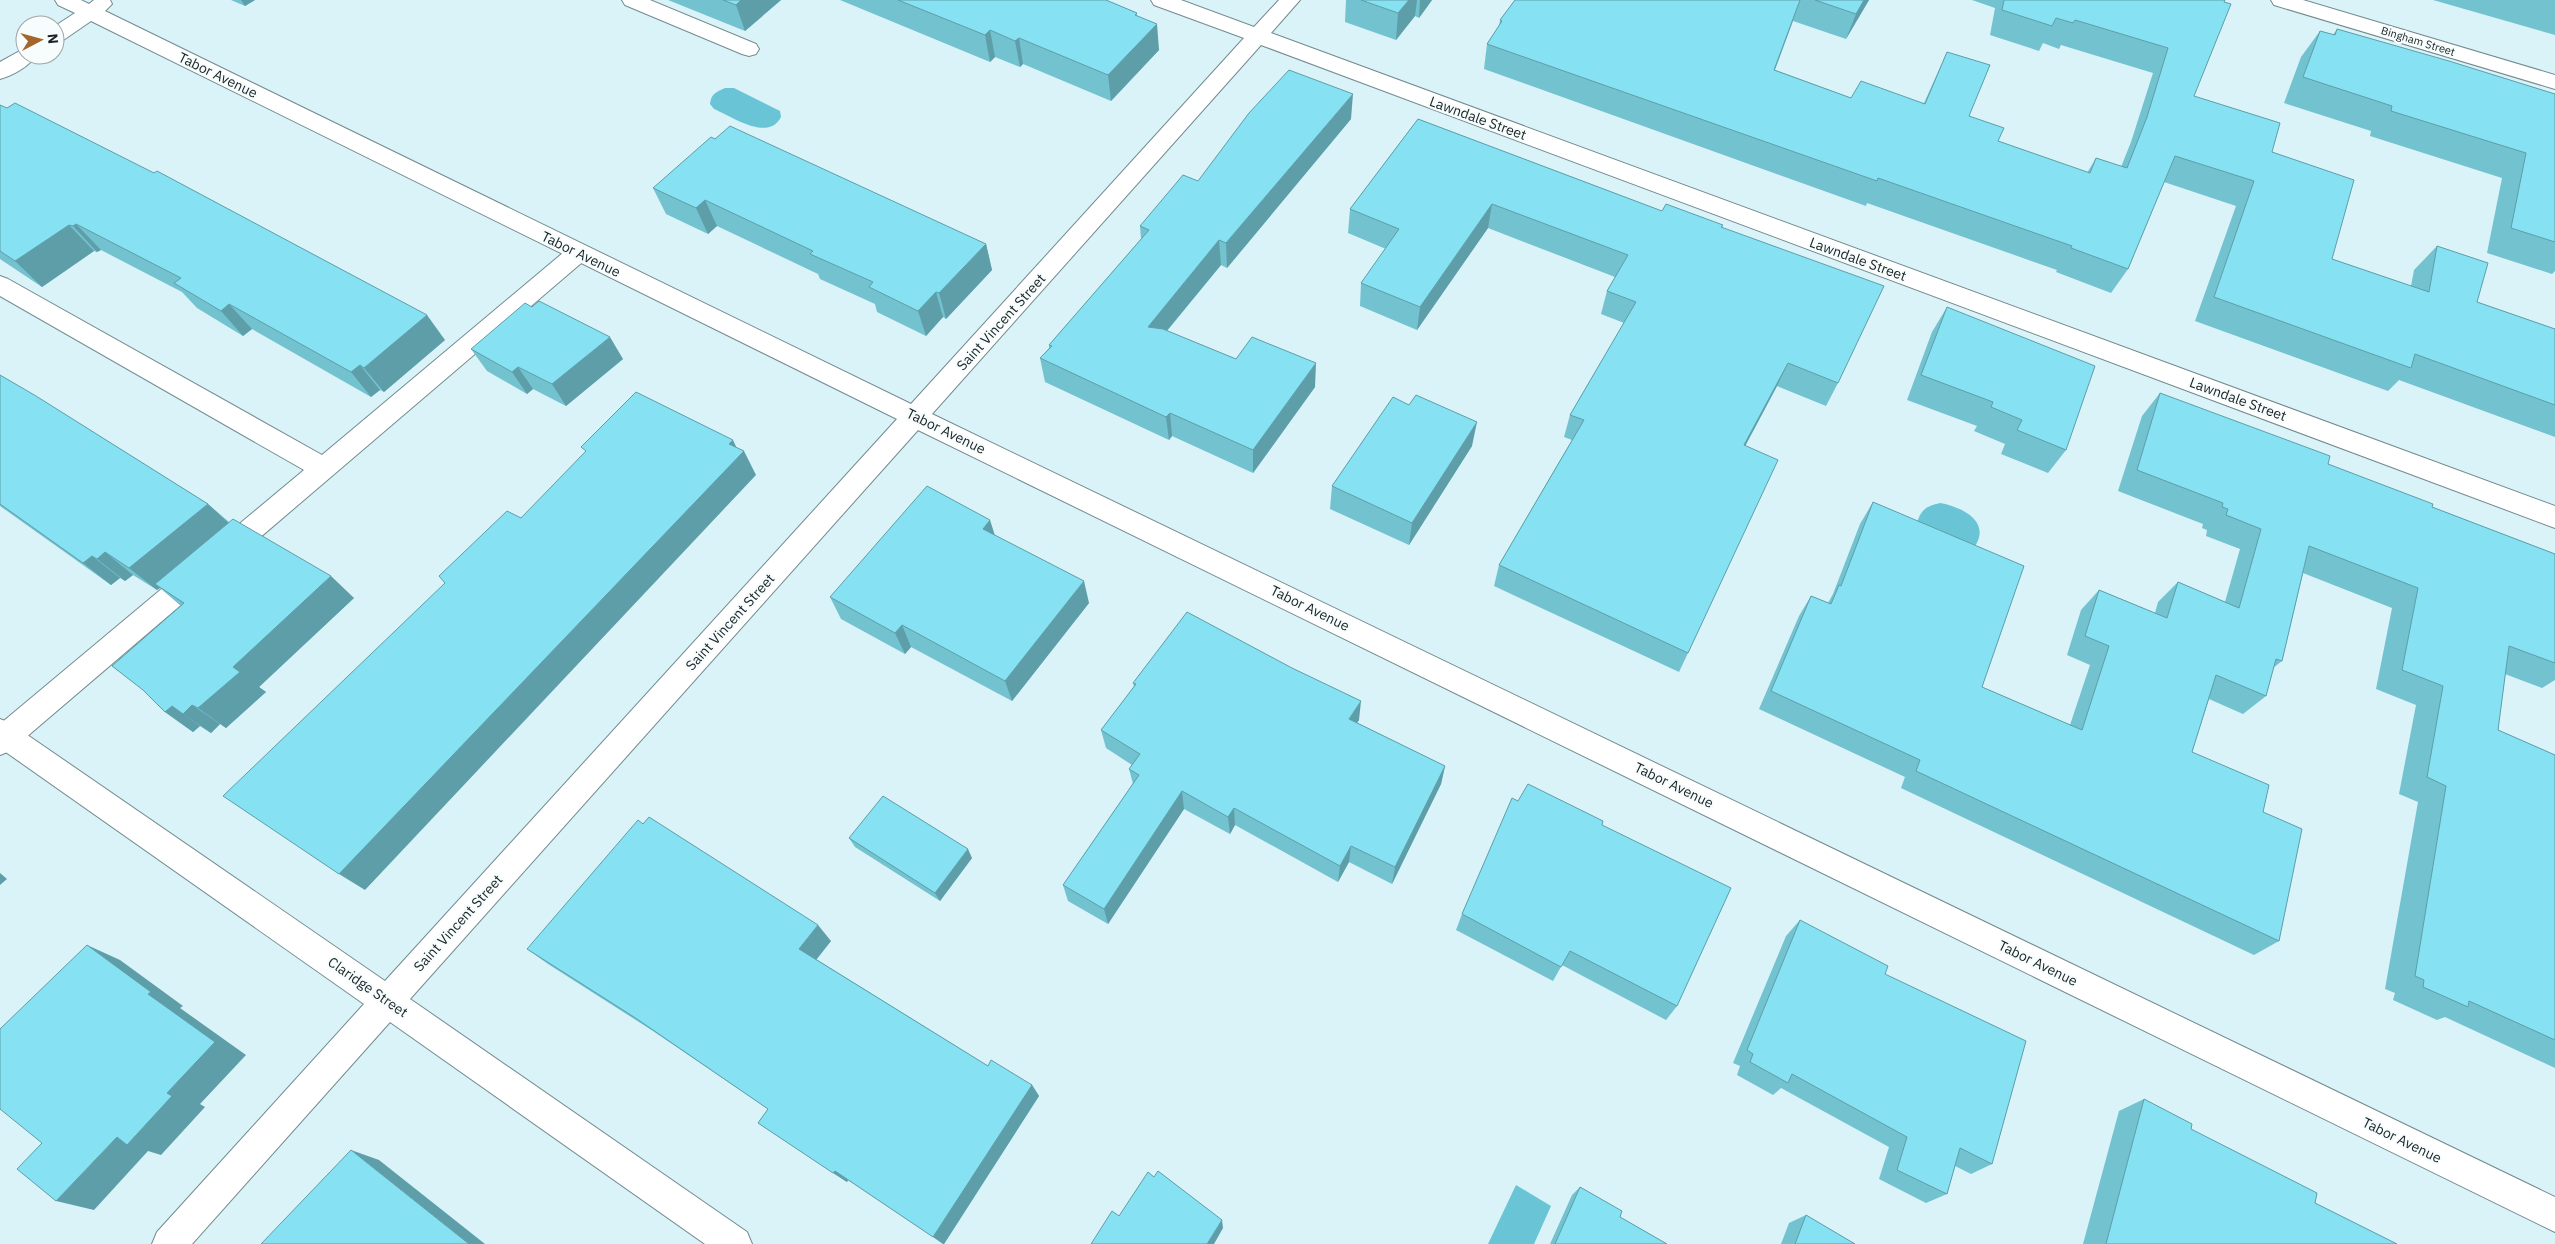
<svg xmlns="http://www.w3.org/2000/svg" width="2555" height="1244" viewBox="0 0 2555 1244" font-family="'IBM Plex Sans',sans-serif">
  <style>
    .water { fill: #69c4d5 }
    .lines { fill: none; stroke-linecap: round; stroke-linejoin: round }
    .lane-casing { stroke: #738b8f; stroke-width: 2 }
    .street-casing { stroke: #738b8f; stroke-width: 2 }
    .lane { fill: #fff; fill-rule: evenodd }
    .street { fill: #fff; fill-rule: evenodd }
    .wall { fill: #73c2d0 }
    .shaded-wall { fill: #5e9ea9 }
    .building { fill: #86e1f2; stroke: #5e9ea9 }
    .labels { text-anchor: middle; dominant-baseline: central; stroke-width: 4.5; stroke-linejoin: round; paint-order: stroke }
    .far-street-label { font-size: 11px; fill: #1a2325; stroke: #f7fcfd }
    .street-label { font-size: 14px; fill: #1a2325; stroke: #f7fcfd }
  </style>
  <rect width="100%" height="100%" fill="#daf3f8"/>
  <g class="water">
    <path d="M 725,88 L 734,88 L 780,111 L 781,117 C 768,142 733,117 714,109 L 710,104 C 711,94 716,92 725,88 Z"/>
    <path d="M 1940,503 C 1964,507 1994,524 1972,550 L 1917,523 C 1921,509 1927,506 1940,503 Z"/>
    <path d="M 1516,1185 L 1551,1206 L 1534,1244 L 1488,1244 Z"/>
  </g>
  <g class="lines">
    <g class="lane-casing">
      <g id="lane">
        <path d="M 622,0 L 650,0 L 756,44 L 759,49 L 756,54 L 749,56 L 742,54 L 625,5 Z"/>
        <path d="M 578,245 L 586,247 L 590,253 L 586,259 L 10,751 L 0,755 L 0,724 L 304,470 L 0,296 L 0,276 L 8,279 L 322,455 L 570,247 Z"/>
      </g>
    </g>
    <g class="street-casing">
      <g id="street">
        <path d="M 55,0 L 81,0 L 89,4 L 94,0 L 110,0 L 112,4 L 105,11 L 911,404 L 1244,38 L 1154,5 L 1151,0 L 1181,0 L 1254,27 L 1279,0 L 1300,0 L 1271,33 L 2555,506 L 2555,528 L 1261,45 L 932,414 L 2555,1197 L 2555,1232 L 918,430 L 410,999 L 747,1232 L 752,1244 L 705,1244 L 390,1022 L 192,1244 L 152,1244 L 157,1232 L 364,1004 L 0,748 L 0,719 L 10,723 L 385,981 L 897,419 L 91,21 L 62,41 L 55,43 L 55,26 L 75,13 L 58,5 Z"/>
        <path d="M 2271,0 L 2303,0 L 2555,75 L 2555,89 L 2274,5 Z"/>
        <path d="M 25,48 L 25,55 L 36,55 C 30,66 12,76 0,79 L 0,62 Z"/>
      </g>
    </g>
    <use href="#lane" class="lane"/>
    <use href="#street" class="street"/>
  </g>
  <g class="wall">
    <path d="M 231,0 L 255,0 L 245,6 Z"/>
    <path d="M 668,0 L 781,0 L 745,31 Z"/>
    <path d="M 840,0 L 1106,0 L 1137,13 L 1137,15 L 1159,50 L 1111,101 L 1023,64 L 1020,67 L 995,57 L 990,62 Z"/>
    <path d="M 1346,0 L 1432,0 L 1419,18 L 1415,16 L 1396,40 L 1345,22 Z"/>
    <path d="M 1515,0 L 1869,0 L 1846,39 L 1793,21 L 1775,70 L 1851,98 L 1924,103 L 1947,52 L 1969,116 L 1998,141 L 2087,173 L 2096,158 L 2121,167 L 2131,142 L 2153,73 L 2061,45 L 2059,49 L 2043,43 L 2039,51 L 1990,35 L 1995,8 L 1972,0 L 2225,0 L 2194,96 L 2272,152 L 2332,259 L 2411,286 L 2414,270 L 2437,246 L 2477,302 L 2555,329 L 2555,437 L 2399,380 L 2388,391 L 2195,321 L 2236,206 L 2164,182 L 2128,269 L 2111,293 L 2056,272 L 2057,270 L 1867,203 L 1866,206 L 1484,69 L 1487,44 L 1499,26 L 1500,20 Z"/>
    <path d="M 2433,0 L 2555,0 L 2555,35 Z"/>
    <path d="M 2337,29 L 2555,94 L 2555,271 L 2552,274 L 2487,253 L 2502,178 L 2370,136 L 2371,131 L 2284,103 L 2301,57 L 2320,31 L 2333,35 Z"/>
    <path d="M 0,105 L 445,340 L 384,392 L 380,390 L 371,397 L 252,329 L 243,336 L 197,308 L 182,292 L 101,250 L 97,252 L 94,251 L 42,287 L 0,259 Z"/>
    <path d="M 1351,119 L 1227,268 L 1221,265 L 1167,331 L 1236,359 L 1315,387 L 1253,473 L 1172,436 L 1169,440 L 1045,382 L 1040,358 L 1049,348 L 1049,345 L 1141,239 L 1140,226 L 1198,181 Z"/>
    <path d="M 1418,119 L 1662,211 L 1723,225 L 1722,228 L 1838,383 L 1826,406 L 1777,386 L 1745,446 L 1688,653 L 1679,672 L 1494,586 L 1499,565 L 1572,440 L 1564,437 L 1570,415 L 1624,323 L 1601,314 L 1607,291 L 1615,277 L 1488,228 L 1417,330 L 1360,306 L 1361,283 L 1386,249 L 1348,233 L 1350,209 Z"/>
    <path d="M 653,188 L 986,244 L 992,270 L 946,319 L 943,317 L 926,336 L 877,312 L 875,304 L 820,279 L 818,274 L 717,226 L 708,234 L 666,214 Z"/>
    <path d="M 1947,307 L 2066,450 L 2048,473 L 2001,454 L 2005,444 L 1974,431 L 1977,426 L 1907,400 L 1932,332 Z"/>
    <path d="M 471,349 L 623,359 L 566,406 L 533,389 L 527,394 L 487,371 Z"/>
    <path d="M 0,375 L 208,504 L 229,522 L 354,598 L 259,687 L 266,692 L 226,728 L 220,724 L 211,733 L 200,726 L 193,732 L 165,712 L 181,606 L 160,588 L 157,590 L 133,575 L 125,581 L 120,578 L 111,585 L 0,506 Z"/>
    <path d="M 2160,393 L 2328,464 L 2432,507 L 2555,554 L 2555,680 L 2542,688 L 2505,674 L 2498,730 L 2555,755 L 2555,1068 L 2445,1017 L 2437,1020 L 2393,1000 L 2395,993 L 2385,989 L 2418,802 L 2399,794 L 2416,705 L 2376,689 L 2392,608 L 2303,573 L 2282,661 L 2273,668 L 2266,696 L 2243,714 L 2209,699 L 2192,752 L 2263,812 L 2279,941 L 2254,955 L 1901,788 L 1905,777 L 1759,709 L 1799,616 L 1811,596 L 1828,603 L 1833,594 L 1860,524 L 1873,502 L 1982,687 L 2070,725 L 2090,665 L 2067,655 L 2081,610 L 2099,590 L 2155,613 L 2158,602 L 2178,582 L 2225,602 L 2240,549 L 2206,536 L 2207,530 L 2202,528 L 2203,524 L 2118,491 L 2142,416 Z"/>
    <path d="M 1409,405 L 1472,446 L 1409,545 L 1330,509 L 1332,486 Z"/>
    <path d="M 995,535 L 1089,603 L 1012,701 L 911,647 L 905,654 L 841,619 L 830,597 Z"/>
    <path d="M 1133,683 L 1359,720 L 1357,723 L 1445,766 L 1441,784 L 1392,884 L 1349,862 L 1338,882 L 1235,825 L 1230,834 L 1184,809 L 1108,924 L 1068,901 L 1063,885 L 1133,784 L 1129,769 L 1132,765 L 1106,748 L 1101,730 L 1134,687 Z"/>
    <path d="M 1518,801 L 1602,825 L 1677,1006 L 1666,1020 L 1562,965 L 1553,981 L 1456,930 L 1462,914 Z"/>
    <path d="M 849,838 L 972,858 L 940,901 L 855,847 Z"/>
    <path d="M 1800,920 L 1885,974 L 1992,1164 L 1971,1174 L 1955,1166 L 1947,1194 L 1926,1203 L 1879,1179 L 1889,1147 L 1781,1088 L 1773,1095 L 1737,1075 L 1740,1066 L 1733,1063 L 1786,936 Z"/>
    <path d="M 831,941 L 816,959 L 988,1066 L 1032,1085 L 1039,1096 L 944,1244 L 848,1180 L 847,1182 L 758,1123 L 768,1109 L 653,1031 L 548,964 L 527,949 Z"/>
    <path d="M 2144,1099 L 2191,1129 L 2315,1203 L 2397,1244 L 2083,1244 L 2119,1111 Z"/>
    <path d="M 1580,1187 L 1620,1217 L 1667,1244 L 1550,1244 L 1572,1195 Z"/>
    <path d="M 1806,1215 L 1855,1244 L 1781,1244 L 1789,1223 Z"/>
  </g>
  <g class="shaded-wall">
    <path d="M 241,0 L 255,0 L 245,6 Z"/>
    <path d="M 741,0 L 781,0 L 745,31 L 736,5 Z"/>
    <path d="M 1409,0 L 1417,0 L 1415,16 L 1396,40 L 1398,13 Z"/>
    <path d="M 1420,0 L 1432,0 L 1419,18 Z"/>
    <path d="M 1801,0 L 1793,21 L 1765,95 L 1774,70 Z"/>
    <path d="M 1864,0 L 1869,0 L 1846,39 L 1856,14 Z"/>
    <path d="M 1157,24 L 1159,50 L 1111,101 L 1108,75 Z"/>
    <path d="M 990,30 L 995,57 L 990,62 L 985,35 Z"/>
    <path d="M 1019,38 L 1023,64 L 1020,67 L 1015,41 Z"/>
    <path d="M 1353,94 L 1351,119 L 1227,268 L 1226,243 Z"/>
    <path d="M 705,200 L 717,226 L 708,234 L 696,208 Z"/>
    <path d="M 1492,204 L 1488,228 L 1417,330 L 1420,307 Z"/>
    <path d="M 76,224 L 101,250 L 97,252 L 73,226 Z"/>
    <path d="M 69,225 L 94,251 L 42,287 L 15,261 Z"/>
    <path d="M 1219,240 L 1221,265 L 1150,351 L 1148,327 Z"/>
    <path d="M 986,244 L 992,270 L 946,319 L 939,293 Z"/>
    <path d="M 936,292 L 943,317 L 926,336 L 918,311 Z"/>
    <path d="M 229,304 L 252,329 L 243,336 L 221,311 Z"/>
    <path d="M 427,315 L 445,340 L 384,392 L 364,368 Z"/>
    <path d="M 610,337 L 623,359 L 566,406 L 552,384 Z"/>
    <path d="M 1316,363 L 1315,387 L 1253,473 L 1253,450 Z"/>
    <path d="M 1788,363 L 1777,386 L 1734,467 L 1744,445 Z"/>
    <path d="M 360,365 L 380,390 L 371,397 L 351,372 Z"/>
    <path d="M 518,367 L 533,389 L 527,394 L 512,372 Z"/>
    <path d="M 1170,413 L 1172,436 L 1169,440 L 1166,417 Z"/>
    <path d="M 1477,422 L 1472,446 L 1409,545 L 1412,523 Z"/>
    <path d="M 733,440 L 740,455 L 744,451 L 756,475 L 365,890 L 339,874 Z"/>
    <path d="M 208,504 L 233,527 L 155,584 L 160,588 L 157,590 L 129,568 Z"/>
    <path d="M 990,520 L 997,542 L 983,529 Z"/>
    <path d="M 105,552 L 133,575 L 125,581 L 97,559 Z"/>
    <path d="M 92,556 L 120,578 L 111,585 L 83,563 Z"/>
    <path d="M 331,576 L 354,598 L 259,687 L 266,692 L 226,728 L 198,708 L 233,667 Z"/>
    <path d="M 1084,581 L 1089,603 L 1012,701 L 1005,681 Z"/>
    <path d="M 902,625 L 911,647 L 905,654 L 895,633 Z"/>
    <path d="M 1361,701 L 1359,720 L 1347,738 L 1349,719 Z"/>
    <path d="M 192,705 L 220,724 L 211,733 L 183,714 Z"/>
    <path d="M 172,706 L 200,726 L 193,732 L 165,712 Z"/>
    <path d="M 1445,766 L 1441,784 L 1392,884 L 1395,867 Z"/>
    <path d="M 1182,791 L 1184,809 L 1108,924 L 1104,909 Z"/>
    <path d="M 1234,808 L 1235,825 L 1230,834 L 1228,817 Z"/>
    <path d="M 1351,846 L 1349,862 L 1338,882 L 1340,866 Z"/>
    <path d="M 968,849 L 972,858 L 940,901 L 935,893 Z"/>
    <path d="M 0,873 L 7,879 L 0,885 Z"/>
    <path d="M 818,925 L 831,941 L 813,964 L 799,949 Z"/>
    <path d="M 87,945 L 120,960 L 183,1006 L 180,1008 L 246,1055 L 200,1104 L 205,1107 L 161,1155 L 148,1151 L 94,1210 L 56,1201 L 117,1137 L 167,1093 L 148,994 Z"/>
    <path d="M 1032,1085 L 1039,1096 L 944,1244 L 943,1244 L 933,1237 Z"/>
    <path d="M 351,1150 L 379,1160 L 485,1244 L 469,1244 Z"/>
    <path d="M 835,1171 L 848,1180 L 847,1182 L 833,1173 Z"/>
    <path d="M 1222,1220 L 1223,1228 L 1214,1244 L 1207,1244 Z"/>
  </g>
  <g class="building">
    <path d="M 723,0 L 741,0 L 736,5 Z"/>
    <path d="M 898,0 L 1106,0 L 1137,13 L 1135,15 L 1157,24 L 1108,75 L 1019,38 L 1015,41 L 990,30 L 985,35 Z"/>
    <path d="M 1361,0 L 1409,0 L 1398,13 Z"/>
    <path d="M 1515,0 L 1800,0 L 1774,70 L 1851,98 L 1861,81 L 1925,104 L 1947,52 L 1990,65 L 1969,116 L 2004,128 L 1998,141 L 2090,173 L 2096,158 L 2127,168 L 2147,117 L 2168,48 L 2075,20 L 2073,23 L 2056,18 L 2052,26 L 2002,10 L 2004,0 L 2225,0 L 2224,2 L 2231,4 L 2194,96 L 2280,123 L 2272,152 L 2354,180 L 2332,259 L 2429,292 L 2437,246 L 2488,263 L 2477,302 L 2555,329 L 2555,405 L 2415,354 L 2411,368 L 2214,297 L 2254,181 L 2175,156 L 2128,269 L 2071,248 L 2072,246 L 1878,178 L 1877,181 L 1487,44 L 1502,21 L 1500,20 Z"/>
    <path d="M 1815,0 L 1864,0 L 1856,14 Z"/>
    <path d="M 2337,29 L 2449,61 L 2555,94 L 2555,242 L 2511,228 L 2526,153 L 2391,111 L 2392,106 L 2303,77 L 2320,31 L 2335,35 Z"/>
    <path d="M 1289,70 L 1353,94 L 1226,243 L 1219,240 L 1148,327 L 1163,329 L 1236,359 L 1252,337 L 1316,363 L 1253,450 L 1170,413 L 1166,417 L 1040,358 L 1052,346 L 1049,345 L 1149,230 L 1140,226 L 1183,175 L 1198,181 L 1249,113 Z"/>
    <path d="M 15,103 L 154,173 L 157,171 L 427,315 L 364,368 L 360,365 L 351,372 L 229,304 L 221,311 L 174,283 L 181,278 L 76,224 L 73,226 L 69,225 L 15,261 L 0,251 L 0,105 L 7,108 Z"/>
    <path d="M 1418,119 L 1662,211 L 1666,204 L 1723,225 L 1721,227 L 1884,286 L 1838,383 L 1788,363 L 1744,445 L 1778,460 L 1688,653 L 1499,565 L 1584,420 L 1570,415 L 1636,302 L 1607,291 L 1628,255 L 1492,204 L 1420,307 L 1361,283 L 1399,229 L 1350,209 Z"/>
    <path d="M 730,126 L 986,244 L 939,293 L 936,292 L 918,311 L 869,287 L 873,282 L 810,254 L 813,251 L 705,200 L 696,208 L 653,188 L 711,137 L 715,139 Z"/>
    <path d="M 539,301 L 610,337 L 552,384 L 518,367 L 512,372 L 471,349 L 525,303 L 532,307 Z"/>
    <path d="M 1947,307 L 2095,366 L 2066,450 L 2017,430 L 2022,420 L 1991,407 L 1993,402 L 1921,375 Z"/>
    <path d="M 0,375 L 36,396 L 208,504 L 129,568 L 105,552 L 97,559 L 92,556 L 83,563 L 0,504 Z"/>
    <path d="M 636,392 L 733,440 L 729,444 L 744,451 L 339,874 L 223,796 L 445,583 L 439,576 L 507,511 L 521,518 L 586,451 L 581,447 Z"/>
    <path d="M 2160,393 L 2330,456 L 2328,464 L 2433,504 L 2432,507 L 2555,554 L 2555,663 L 2509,646 L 2498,730 L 2555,755 L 2555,1040 L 2469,1001 L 2468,1007 L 2423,987 L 2424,980 L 2415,976 L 2446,786 L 2427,777 L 2443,686 L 2402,670 L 2418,588 L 2309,546 L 2282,661 L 2276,659 L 2266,696 L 2216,675 L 2192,752 L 2269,785 L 2263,812 L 2302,829 L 2279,941 L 1916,771 L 1920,760 L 1771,691 L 1811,596 L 1831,604 L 1839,585 L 1841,586 L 1873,502 L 2024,566 L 1982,687 L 2082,730 L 2109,646 L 2085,636 L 2099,590 L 2167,618 L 2178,582 L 2239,608 L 2261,529 L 2226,515 L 2228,509 L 2222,507 L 2223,503 L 2137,470 Z"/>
    <path d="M 1416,395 L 1477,422 L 1412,523 L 1332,486 L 1393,397 L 1409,405 Z"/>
    <path d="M 927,486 L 990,520 L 983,529 L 1084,581 L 1005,681 L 902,625 L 895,633 L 830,597 Z"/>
    <path d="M 233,519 L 331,576 L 233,667 L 240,672 L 198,708 L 192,705 L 183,714 L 172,706 L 165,712 L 143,690 L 112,666 L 184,603 L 155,584 Z"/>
    <path d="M 1187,612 L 1292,668 L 1361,701 L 1349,719 L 1445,766 L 1395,867 L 1351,846 L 1340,866 L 1234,808 L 1228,817 L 1182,791 L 1104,909 L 1063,885 L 1139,775 L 1129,769 L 1140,754 L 1101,730 L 1136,684 L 1133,683 Z"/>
    <path d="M 1528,784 L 1603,821 L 1602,825 L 1731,888 L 1677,1006 L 1570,951 L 1561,967 L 1462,914 L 1512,798 L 1518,801 Z"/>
    <path d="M 883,796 L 968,849 L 935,893 L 849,838 Z"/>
    <path d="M 649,817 L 818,925 L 799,949 L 988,1066 L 991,1060 L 1032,1085 L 933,1237 L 835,1171 L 833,1173 L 758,1123 L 768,1109 L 634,1017 L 527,949 L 638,820 L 643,824 Z"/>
    <path d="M 1800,920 L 1888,966 L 1885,974 L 2026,1041 L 1992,1164 L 1960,1148 L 1947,1194 L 1897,1170 L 1907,1137 L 1792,1074 L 1788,1083 L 1750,1062 L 1753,1054 L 1747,1050 Z"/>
    <path d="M 87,945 L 151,992 L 148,994 L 215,1042 L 167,1093 L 172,1096 L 127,1145 L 117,1137 L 56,1201 L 17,1169 L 42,1143 L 0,1109 L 0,1029 Z"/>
    <path d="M 2144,1099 L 2192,1124 L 2191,1129 L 2317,1193 L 2315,1203 L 2397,1244 L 2106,1244 Z"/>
    <path d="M 351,1150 L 469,1244 L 261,1244 Z"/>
    <path d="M 1158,1171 L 1222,1220 L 1207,1244 L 1091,1244 L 1112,1211 L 1119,1216 L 1148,1172 L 1154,1177 Z"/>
    <path d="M 1580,1187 L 1622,1211 L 1620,1217 L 1667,1244 L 1555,1244 Z"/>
    <path d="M 1806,1215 L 1855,1244 L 1795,1244 Z"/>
  </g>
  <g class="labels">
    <g class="far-street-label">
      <text transform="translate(2418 41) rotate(17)">Bingham Street</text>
    </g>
    <g class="street-label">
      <text transform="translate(218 75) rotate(26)">Tabor Avenue</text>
      <text transform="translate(1478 118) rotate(20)">Lawndale Street</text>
      <text transform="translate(581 254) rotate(26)">Tabor Avenue</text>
      <text transform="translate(1858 259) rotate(20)">Lawndale Street</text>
      <text transform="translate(1001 322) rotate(-48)">Saint Vincent Street</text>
      <text transform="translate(2238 399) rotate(20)">Lawndale Street</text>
      <text transform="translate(946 431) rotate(26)">Tabor Avenue</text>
      <text transform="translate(1310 608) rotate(26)">Tabor Avenue</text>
      <text transform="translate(730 622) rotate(-48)">Saint Vincent Street</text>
      <text transform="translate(1674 785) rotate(26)">Tabor Avenue</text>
      <text transform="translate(458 923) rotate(-48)">Saint Vincent Street</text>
      <text transform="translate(2038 963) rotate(26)">Tabor Avenue</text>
      <text transform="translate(368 987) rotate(35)">Claridge Street</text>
      <text transform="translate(2402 1140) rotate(26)">Tabor Avenue</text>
    </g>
  </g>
  <g transform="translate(40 40) rotate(84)"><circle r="24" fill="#f7fcfd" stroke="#9fa5a7"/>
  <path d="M0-4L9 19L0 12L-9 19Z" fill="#a4662b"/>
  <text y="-8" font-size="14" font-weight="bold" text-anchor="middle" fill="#1a2325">N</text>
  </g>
</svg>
